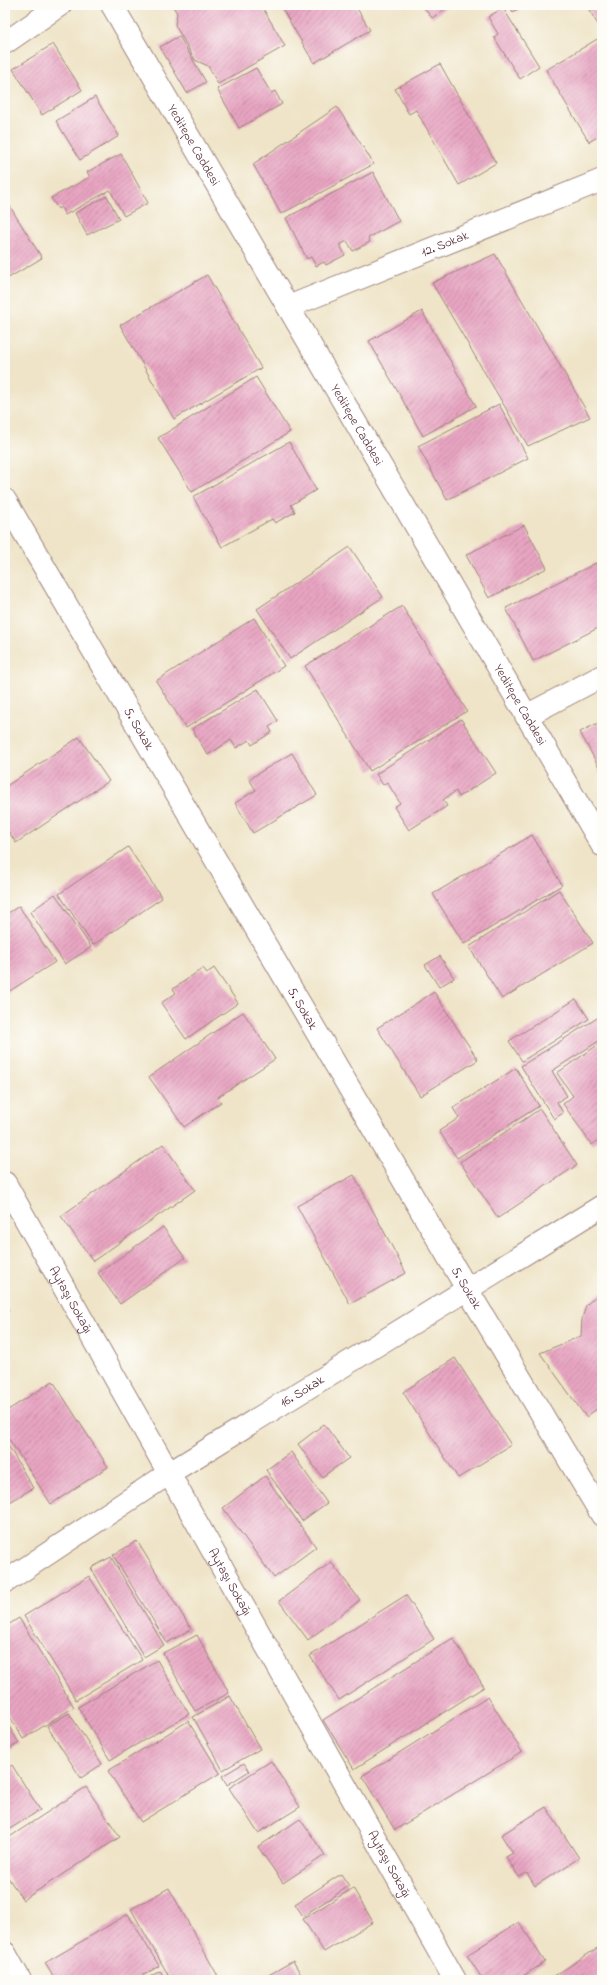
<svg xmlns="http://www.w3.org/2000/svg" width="607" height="1985" viewBox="0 0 607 1985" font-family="'Indie Flower',sans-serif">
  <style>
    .building { fill: url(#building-hatch) }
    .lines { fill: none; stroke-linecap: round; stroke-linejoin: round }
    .minor-casing { stroke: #9c827a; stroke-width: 24 }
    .minor { stroke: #fff; stroke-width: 22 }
    .labels { text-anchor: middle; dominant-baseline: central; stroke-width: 3; stroke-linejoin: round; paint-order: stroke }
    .street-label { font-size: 13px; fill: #4a1f2b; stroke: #fdfcf7 }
  </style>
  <defs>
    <pattern id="building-hatch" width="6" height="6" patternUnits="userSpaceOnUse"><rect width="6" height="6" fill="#e8a5c2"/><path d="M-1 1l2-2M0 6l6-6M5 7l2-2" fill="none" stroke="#be869e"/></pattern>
  </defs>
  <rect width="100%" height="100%" fill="#fdfcf7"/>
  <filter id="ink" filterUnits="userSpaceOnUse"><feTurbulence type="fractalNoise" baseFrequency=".025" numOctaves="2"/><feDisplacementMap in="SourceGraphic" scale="8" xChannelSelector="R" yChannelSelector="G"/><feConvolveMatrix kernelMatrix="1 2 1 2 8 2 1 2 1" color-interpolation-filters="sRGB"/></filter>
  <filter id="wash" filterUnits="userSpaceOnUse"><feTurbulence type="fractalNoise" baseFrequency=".012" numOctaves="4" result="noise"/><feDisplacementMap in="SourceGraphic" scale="16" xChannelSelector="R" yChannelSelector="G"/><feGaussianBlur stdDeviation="0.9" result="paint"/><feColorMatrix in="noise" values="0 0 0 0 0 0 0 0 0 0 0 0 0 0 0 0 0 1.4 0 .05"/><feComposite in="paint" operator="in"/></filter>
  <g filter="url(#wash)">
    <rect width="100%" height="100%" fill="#efe4c8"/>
    <g id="blocks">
      <g class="building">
        <path d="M 172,5 L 261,5 L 285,46 L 218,84 L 208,66 L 195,60 L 175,25 L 177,13 Z"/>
        <path d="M 280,5 L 355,5 L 370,30 L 314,63 Z"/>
        <path d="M 422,5 L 451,5 L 432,18 Z"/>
        <path d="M 509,5 L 525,5 L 513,12 Z"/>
        <path d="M 586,5 L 602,5 L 602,31 Z"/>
        <path d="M 503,8 L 539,66 L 520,79 L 494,37 L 498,34 L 488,17 Z"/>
        <path d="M 179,36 L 206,82 L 187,93 L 160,47 Z"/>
        <path d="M 599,38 L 602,44 L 602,134 L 589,142 L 546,70 Z"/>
        <path d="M 53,44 L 82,90 L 42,115 L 13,69 Z"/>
        <path d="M 440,64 L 496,163 L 459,185 L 416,110 L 409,114 L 395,89 Z"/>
        <path d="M 256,68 L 271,93 L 275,91 L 282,104 L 239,128 L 217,89 Z"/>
        <path d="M 95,97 L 119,136 L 80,160 L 56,121 Z"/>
        <path d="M 337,107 L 374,164 L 281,214 L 253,164 Z"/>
        <path d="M 121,154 L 148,203 L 124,216 L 110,190 L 65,215 L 61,207 L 58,209 L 51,198 L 90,177 L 87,172 Z"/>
        <path d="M 373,172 L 399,221 L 368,238 L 370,242 L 353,251 L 347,241 L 340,245 L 345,255 L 326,265 L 324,262 L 316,266 L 311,257 L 307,259 L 286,218 Z"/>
        <path d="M 107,196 L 119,219 L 87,235 L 75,213 Z"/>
        <path d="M 9,205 L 42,258 L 5,280 L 5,208 Z"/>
        <path d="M 495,254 L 590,417 L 528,446 L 432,283 Z"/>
        <path d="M 207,275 L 261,368 L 174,419 L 120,325 Z"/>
        <path d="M 422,311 L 476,406 L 423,436 L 369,341 Z"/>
        <path d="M 256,377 L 290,432 L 192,492 L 158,438 Z"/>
        <path d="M 499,404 L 528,458 L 447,500 L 418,446 Z"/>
        <path d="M 289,442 L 316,490 L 291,505 L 295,512 L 275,523 L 272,519 L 222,547 L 193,497 Z"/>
        <path d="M 524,525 L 547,568 L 489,598 L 466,555 Z"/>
        <path d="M 350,547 L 383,597 L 290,659 L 257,609 Z"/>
        <path d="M 596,563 L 602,575 L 602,626 L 533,661 L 506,608 Z"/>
        <path d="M 402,606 L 467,711 L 370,771 L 305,666 Z"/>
        <path d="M 254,618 L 284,666 L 186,728 L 156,681 Z"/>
        <path d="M 258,689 L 278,721 L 269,727 L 272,732 L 252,745 L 249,740 L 236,748 L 231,740 L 208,755 L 192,729 Z"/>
        <path d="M 461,719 L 496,773 L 459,797 L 456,791 L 443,800 L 447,806 L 409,830 L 394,807 L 400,803 L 387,782 L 383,785 L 376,774 Z"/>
        <path d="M 602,721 L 602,773 L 580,732 Z"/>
        <path d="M 79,737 L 109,781 L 16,843 L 5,826 L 5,787 Z"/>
        <path d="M 292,753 L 317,795 L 253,833 L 235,803 L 256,790 L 249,779 Z"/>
        <path d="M 532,835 L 562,885 L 464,944 L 433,894 Z"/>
        <path d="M 128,847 L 162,898 L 93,945 L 59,894 Z"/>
        <path d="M 559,890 L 593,943 L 502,999 L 469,947 Z"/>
        <path d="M 55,894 L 91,947 L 65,964 L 30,912 Z"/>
        <path d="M 19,906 L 55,962 L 5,994 L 5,915 Z"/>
        <path d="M 440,956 L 454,978 L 439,987 L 425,965 Z"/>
        <path d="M 203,968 L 207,973 L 214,968 L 238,1003 L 186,1039 L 161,1003 L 176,993 L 173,989 Z"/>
        <path d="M 434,992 L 478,1060 L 420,1096 L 377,1028 Z"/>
        <path d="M 576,999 L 589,1019 L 522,1061 L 509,1041 Z"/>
        <path d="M 243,1012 L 275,1059 L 218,1097 L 221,1102 L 184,1127 L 149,1077 Z"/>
        <path d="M 602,1015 L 602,1039 L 552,1071 L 567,1096 L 557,1102 L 563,1113 L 554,1119 L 521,1066 Z"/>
        <path d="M 602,1042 L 602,1142 L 600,1139 L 592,1145 L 563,1104 L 573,1096 L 557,1073 Z"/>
        <path d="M 516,1068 L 539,1106 L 457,1158 L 439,1131 L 459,1118 L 453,1108 Z"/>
        <path d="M 540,1109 L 577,1165 L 498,1218 L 460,1162 Z"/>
        <path d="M 163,1144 L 195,1190 L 93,1261 L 61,1216 Z"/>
        <path d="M 354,1175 L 406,1273 L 350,1304 L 297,1206 Z"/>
        <path d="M 163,1227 L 185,1258 L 120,1304 L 98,1273 Z"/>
        <path d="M 602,1291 L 602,1405 L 586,1417 L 540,1353 L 581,1336 L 582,1319 L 586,1305 Z"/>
        <path d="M 5,1305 L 9,1311 L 5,1314 Z"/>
        <path d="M 455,1358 L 511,1445 L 458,1478 L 403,1392 Z"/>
        <path d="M 53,1381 L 108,1467 L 51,1504 L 5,1433 L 5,1412 Z"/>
        <path d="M 324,1424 L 349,1458 L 322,1477 L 298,1444 Z"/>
        <path d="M 5,1440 L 33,1488 L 5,1505 Z"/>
        <path d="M 291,1452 L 327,1503 L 302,1521 L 266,1470 Z"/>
        <path d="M 265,1476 L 316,1547 L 274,1578 L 223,1508 Z"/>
        <path d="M 137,1541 L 191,1629 L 167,1643 L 113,1555 Z"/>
        <path d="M 111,1557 L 164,1645 L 144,1657 L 91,1568 Z"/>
        <path d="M 331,1562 L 360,1600 L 308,1640 L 279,1601 Z"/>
        <path d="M 89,1576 L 142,1660 L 76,1700 L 24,1616 Z"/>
        <path d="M 406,1595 L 434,1639 L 339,1700 L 310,1656 Z"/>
        <path d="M 19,1618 L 74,1707 L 23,1739 L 5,1709 L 5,1627 Z"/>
        <path d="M 197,1635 L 229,1693 L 195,1711 L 163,1653 Z"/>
        <path d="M 453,1638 L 484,1687 L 354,1769 L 323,1720 Z"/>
        <path d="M 157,1660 L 189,1714 L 110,1760 L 78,1707 Z"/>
        <path d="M 230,1696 L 260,1749 L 223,1770 L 193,1717 Z"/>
        <path d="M 488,1697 L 522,1752 L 395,1830 L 362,1776 Z"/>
        <path d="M 69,1713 L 102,1764 L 81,1778 L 47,1726 Z"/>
        <path d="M 5,1720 L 19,1743 L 5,1751 Z"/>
        <path d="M 188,1721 L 220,1773 L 141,1822 L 108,1771 Z"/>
        <path d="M 271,1761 L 300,1807 L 258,1833 L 229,1788 Z"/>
        <path d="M 244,1763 L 249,1771 L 227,1785 L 222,1776 Z"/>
        <path d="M 12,1765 L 40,1810 L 5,1832 L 5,1770 Z"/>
        <path d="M 86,1787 L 120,1837 L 23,1900 L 5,1873 L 5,1840 Z"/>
        <path d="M 546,1807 L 579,1858 L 535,1886 L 527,1873 L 519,1877 L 506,1857 L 513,1853 L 501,1835 Z"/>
        <path d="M 300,1819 L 325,1855 L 283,1883 L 258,1847 Z"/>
        <path d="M 341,1874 L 349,1886 L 303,1916 L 295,1904 Z"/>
        <path d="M 169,1888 L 220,1980 L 171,1980 L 131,1909 Z"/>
        <path d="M 353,1888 L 373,1922 L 324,1952 L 303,1919 Z"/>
        <path d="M 128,1914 L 159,1966 L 135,1980 L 55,1980 L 45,1963 Z"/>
        <path d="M 519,1922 L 545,1962 L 517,1980 L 483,1980 L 467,1955 Z"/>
        <path d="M 602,1945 L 602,1980 L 548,1980 Z"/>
        <path d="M 293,1961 L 304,1980 L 260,1980 Z"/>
        <path d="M 160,1971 L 166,1980 L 144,1980 Z"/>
      </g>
    </g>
  </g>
  <g filter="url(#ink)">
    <use href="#blocks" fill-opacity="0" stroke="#9c827a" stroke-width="1"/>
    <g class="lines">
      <g class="minor-casing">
        <g id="minor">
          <path id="s1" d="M 112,5 L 602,845"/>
          <path d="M 5,43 L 60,5"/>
          <path id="s2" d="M 288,307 L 602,180"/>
          <path id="s3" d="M 5,500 L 467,1289 L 602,1515"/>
          <path d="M 526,716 L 602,676"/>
          <path id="s4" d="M 5,1183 L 455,1980"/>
          <path id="s5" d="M 5,1582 L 168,1474 L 602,1206"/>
          <path d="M 5,1953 L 20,1980"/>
        </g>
      </g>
      <use href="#minor" class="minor"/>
    </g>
  </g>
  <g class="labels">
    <g class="street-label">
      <text stroke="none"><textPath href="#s1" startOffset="162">Yeditepe Caddesi</textPath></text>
      <text stroke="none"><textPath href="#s2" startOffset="169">12. Sokak</textPath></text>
      <text stroke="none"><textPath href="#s1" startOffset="486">Yeditepe Caddesi</textPath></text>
      <text stroke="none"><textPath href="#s1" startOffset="810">Yeditepe Caddesi</textPath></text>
      <text stroke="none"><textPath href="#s3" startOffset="265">5. Sokak</textPath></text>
      <text stroke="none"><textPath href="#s3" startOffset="589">5. Sokak</textPath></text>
      <text stroke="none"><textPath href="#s3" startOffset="913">5. Sokak</textPath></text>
      <text stroke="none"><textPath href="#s4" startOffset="134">Aytaşı Sokağı</textPath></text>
      <text stroke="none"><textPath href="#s5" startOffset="353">16. Sokak</textPath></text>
      <text stroke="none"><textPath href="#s4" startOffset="458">Aytaşı Sokağı</textPath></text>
      <text stroke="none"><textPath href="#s4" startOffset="782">Aytaşı Sokağı</textPath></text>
    </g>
  </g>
  <rect width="607" height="1985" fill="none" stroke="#fdfcf7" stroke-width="20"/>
</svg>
